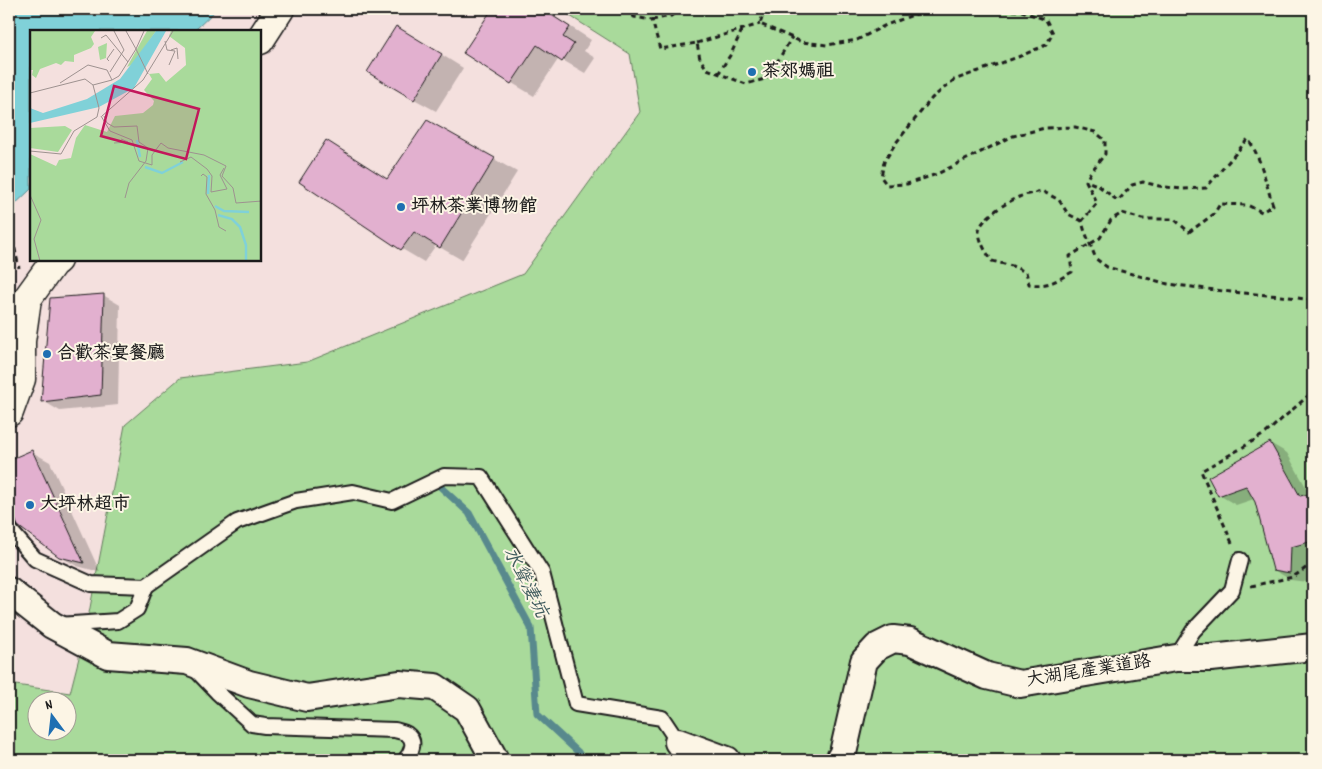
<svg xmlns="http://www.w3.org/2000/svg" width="1322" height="769" viewBox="0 0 1322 769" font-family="Dekko,'LXGW WenKai TC',sans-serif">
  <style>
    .green { fill: #a9da9b; stroke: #627b5c; fill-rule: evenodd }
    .water { fill: #80d1d8; stroke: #58898d }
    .shadow { fill: #0003 }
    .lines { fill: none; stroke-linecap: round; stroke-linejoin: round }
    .stream { stroke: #58898d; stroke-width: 7 }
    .building { fill: #e2b0cf; stroke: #1c1c1c }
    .service-casing { stroke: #1c1c1c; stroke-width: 18 }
    .minor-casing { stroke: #1c1c1c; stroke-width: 30 }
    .tertiary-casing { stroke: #1c1c1c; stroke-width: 31 }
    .path { stroke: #1c1c1c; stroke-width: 3; stroke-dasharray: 5 4; stroke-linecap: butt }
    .service { stroke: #fcf5e5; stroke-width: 14 }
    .minor { stroke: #fcf5e5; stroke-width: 26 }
    .tertiary { stroke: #fcf5e5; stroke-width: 28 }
    .poi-dot { fill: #1f6fb2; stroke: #fcf5e5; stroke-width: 2 }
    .labels { text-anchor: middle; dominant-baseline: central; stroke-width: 4; stroke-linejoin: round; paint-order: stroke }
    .poi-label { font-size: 18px; font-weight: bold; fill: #1c1c1c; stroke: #fcf5e5; text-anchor: start }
    .street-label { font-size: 18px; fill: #1c1c1c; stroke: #fcf5e5 }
    .water-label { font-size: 19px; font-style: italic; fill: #3f5b5e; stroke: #fcf5e5 }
    .inset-river { fill: none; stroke: #80d1d8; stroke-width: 2.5 }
    .inset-road { fill: none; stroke: #9e9290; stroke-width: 1 }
    .view { fill: #c2185b; fill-opacity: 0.15; stroke: #c2185b; stroke-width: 2.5 }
    .inset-edge { fill: none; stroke: #1c1c1c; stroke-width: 2.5 }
  </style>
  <rect width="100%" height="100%" fill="#f4e0de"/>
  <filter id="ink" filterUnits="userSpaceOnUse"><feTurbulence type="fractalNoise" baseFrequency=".02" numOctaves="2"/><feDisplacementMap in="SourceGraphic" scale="10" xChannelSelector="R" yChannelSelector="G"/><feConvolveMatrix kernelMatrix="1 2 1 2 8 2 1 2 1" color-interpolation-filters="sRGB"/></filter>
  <g filter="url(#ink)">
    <path class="green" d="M 559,9 L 1313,9 L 1313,760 L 9,760 L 9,684 L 70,693 L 85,634 L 125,425 L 180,378 L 307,362 L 523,274 L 640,112 L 630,54 ZM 38,702 L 68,702 L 68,732 L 38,732 Z"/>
    <path class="water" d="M 9,9 L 217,9 L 194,31 L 31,31 L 31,189 L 9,210 Z"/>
    <g class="shadow">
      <path d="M 494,9 L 543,9 L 591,40 L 584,51 L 595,58 L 585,73 L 559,58 L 534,96 L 512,83 L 465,52 Z"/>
      <path d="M 418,40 L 463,68 L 436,111 L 414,99 Z"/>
      <path d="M 427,121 L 517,172 L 462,260 L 436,245 L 424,262 L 402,249 L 300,182 L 388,180 Z"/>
      <path d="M 103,295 L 120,305 L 118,405 L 60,411 L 43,401 Z"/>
      <path d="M 1270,443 L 1287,453 L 1311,496 L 1313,498 L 1313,555 L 1308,556 L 1307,582 L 1291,580 L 1274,570 L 1254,499 L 1236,505 L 1219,495 Z"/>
      <path d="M 32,452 L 50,462 L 100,572 L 77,566 L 59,556 L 19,525 L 9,501 L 9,462 Z"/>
    </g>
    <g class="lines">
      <path class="stream" d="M 435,482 L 469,513 L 531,628 L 537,714 L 578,752 L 583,760"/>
    </g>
    <g class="building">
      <path d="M 492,9 L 542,9 L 570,27 L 563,37 L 574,44 L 562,62 L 537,45 L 511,84 L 463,53 Z"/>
      <path d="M 396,26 L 442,54 L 414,100 L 367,72 Z"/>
      <path d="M 427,120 L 495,158 L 440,248 L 414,232 L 401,250 L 299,182 L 326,140 L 387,179 Z"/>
      <path d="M 104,294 L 101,395 L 41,402 L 50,298 Z"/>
      <path d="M 1270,442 L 1300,496 L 1309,494 L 1313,513 L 1313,541 L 1291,547 L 1290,573 L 1273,570 L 1255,502 L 1246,486 L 1218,496 L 1208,477 Z"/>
      <path d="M 32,450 L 84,563 L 59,557 L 18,526 L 9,504 L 9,460 Z"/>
    </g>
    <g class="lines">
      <g class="service-casing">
        <g id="service">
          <path d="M 9,529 L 35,559 L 91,584 L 146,586 L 237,522 L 296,501 L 353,492 L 392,501 L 444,476 L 481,477 L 542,573 L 576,704 L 662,718 L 678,742"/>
          <path d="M 58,625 L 118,621 L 137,609 L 146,586"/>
          <path d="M 1176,658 L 1193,631 L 1232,590 L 1240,560"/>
          <path d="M 195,669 L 217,692 L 252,724 L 265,726 L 395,730 C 398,731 404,732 407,734 C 417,741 411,753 405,760"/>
        </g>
      </g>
      <g class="minor-casing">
        <g id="minor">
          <path d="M 9,591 L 52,625 L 108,655 L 187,661 L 249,684 L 307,698 L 399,684 L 435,687 L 467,709 L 495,760"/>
          <path d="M 678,742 L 727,760"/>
          <path d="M 839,760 L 843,753 L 864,661 L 877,647 L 893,639 L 910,641 L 987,676 L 1020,684 L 1176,658 L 1211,658 L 1313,647"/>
        </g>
      </g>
      <g class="tertiary-casing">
        <g id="tertiary">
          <path d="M 260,40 L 280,9"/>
          <path d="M 9,412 L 21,379 L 21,341 L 27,299 L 53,263 L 57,260"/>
        </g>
      </g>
      <g class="path">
        <path d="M 626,9 L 634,17 L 652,20 L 660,49 L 697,43 L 700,59 L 707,69 L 746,84 L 765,79 L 776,64 L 792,37"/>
        <path d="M 765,9 L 760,24 L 802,42 L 827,45 L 857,40 L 886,25 L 916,14 L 938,11 L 970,9"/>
        <path d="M 985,9 L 1022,11 L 1046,20 L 1053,33 L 1046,45 L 1018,57 L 954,80 L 932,98 L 895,144 L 884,162 L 881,177 L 887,185 L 907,184 L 937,174 L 1013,136 L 1045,128 L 1075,127 L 1095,132 L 1105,140 L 1105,154 L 1090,173 L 1086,181 L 1097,203 L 1082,221 L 1084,229 L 1096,259 L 1107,267 L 1168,284 L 1231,292 L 1281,296 L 1313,300"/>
        <path d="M 652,20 L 671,16 L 679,9"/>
        <path d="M 697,43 L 760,24"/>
        <path d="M 718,74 L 731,54 L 742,30"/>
        <path d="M 1082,221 L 1068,214 L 1059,200 L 1042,191 C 1034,193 1026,194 1019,197 C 1007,202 979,219 979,232 C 980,243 986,252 992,261 L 1012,266 L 1026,272 L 1029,284 C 1048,287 1056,281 1072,272 L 1070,256 L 1100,238 L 1111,220 L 1122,213 L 1142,219 L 1174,219 L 1189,232 L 1214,214 L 1220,204 L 1247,205 L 1262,212 L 1273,205 C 1265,182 1262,159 1248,139 L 1206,188 L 1181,189 L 1159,186 L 1143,182 L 1132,185 L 1118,201 L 1099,186 L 1087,181"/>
        <path d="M 9,222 L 19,268"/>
        <path d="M 1232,543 L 1201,471 L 1240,449 L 1266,433 L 1309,395 L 1313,389"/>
        <path d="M 1251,586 L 1293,577 L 1313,563"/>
      </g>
      <use href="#service" class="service"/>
      <use href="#minor" class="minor"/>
      <use href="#tertiary" class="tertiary"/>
    </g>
  </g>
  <g class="poi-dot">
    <circle cx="752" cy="72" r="5"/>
    <circle cx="401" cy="207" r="5"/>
    <circle cx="47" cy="354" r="5"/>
    <circle cx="30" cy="505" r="5"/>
  </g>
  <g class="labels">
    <g class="poi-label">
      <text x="762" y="72">茶郊媽祖</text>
      <text x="411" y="207">坪林茶業博物館</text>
      <text x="57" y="354">合歡茶宴餐廳</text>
      <text x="40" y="505">大坪林超市</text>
    </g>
    <g class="street-label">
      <text transform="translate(1089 672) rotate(-9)">大湖尾產業道路</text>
    </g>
    <g class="water-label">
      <text transform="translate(524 583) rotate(63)">水聳淒坑</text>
    </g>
  </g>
  <g transform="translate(30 30)">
    <rect width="231" height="231" fill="#f4e0de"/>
    <path d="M 0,1 L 65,1 L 61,7 L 64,14 L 61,18 L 44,25 L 44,32 L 35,31 L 31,35 L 26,33 L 10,39 L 6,48 L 2,45 L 3,40 L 0,40 ZM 117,1 L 126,1 L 103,34 L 97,37 ZM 141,1 L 231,1 L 231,231 L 0,231 L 0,124 L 26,136 L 29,130 L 41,128 L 46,108 L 55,95 L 77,102 L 85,86 L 113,83 L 123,75 L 124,71 L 114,60 L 122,49 L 119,44 L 129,43 L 136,52 L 156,35 L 155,18 L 139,6 ZM 77,13 L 76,28 L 70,30 L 68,17 ZM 35,96 L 42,100 L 28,122 L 0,118 L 0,98 Z" fill="#a9da9b"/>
    <path d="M 126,1 L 136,1 L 104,58 L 69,77 L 0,93 L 0,78 L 13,83 L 57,69 L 90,49 Z" fill="#80d1d8"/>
    <path class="inset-river" d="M 107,110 L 110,127M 115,137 L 132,143 L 153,132M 178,164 L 179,145M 185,176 L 194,181 L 219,182M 188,185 L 202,189 L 210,197 L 216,215 L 216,231"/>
    <path class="inset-road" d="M 114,1 L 106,19 L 118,44M 71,8 L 76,5 L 98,32M 135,11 L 137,20 L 145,21 L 139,35M 141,20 L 147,18 L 148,29M 79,31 L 77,29 L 84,19M 80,42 L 94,20 L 84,1M 30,53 L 58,35 L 77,40 L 82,50 L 89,46 L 106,19 L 96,1M 63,55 L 82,50M 0,63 L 55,49 L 63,55 L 69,78 L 67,87 L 44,101 L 31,124 L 0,121M 71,86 L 80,101 L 102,110 L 109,131 L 122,135 L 122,125 L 131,113 L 138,118 L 174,125 L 196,136 L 192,146 L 203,158 L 206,173 L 232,171M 72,86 L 113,50 L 143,1M 74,86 L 77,93 L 84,97 L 107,96 L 109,112 L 118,118 L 116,131 L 99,153 L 95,168M 84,113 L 98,112 L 91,109M 150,132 L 161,127 L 177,139 L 182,146 L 181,162 L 197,159 L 190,145 L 194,138M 171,146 L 173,144 L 177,147 L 176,164 L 185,180 L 189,197 L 196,201M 0,165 L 11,190 L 4,209 L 10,231"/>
    <path class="view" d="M 84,56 L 169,79 L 156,129 L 71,106 Z"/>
    <rect width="231" height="231" class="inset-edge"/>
  </g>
  <rect width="1322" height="769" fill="none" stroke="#fcf5e5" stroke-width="30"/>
  <rect x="15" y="15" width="1292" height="739" fill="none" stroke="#1c1c1c" stroke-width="2" filter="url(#ink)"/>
  <g transform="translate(52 716) rotate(345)"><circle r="24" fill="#fcf5e5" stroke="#a29e95"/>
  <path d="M0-4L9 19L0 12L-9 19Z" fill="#1f6fb2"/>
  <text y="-8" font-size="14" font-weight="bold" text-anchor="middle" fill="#1c1c1c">N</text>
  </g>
</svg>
